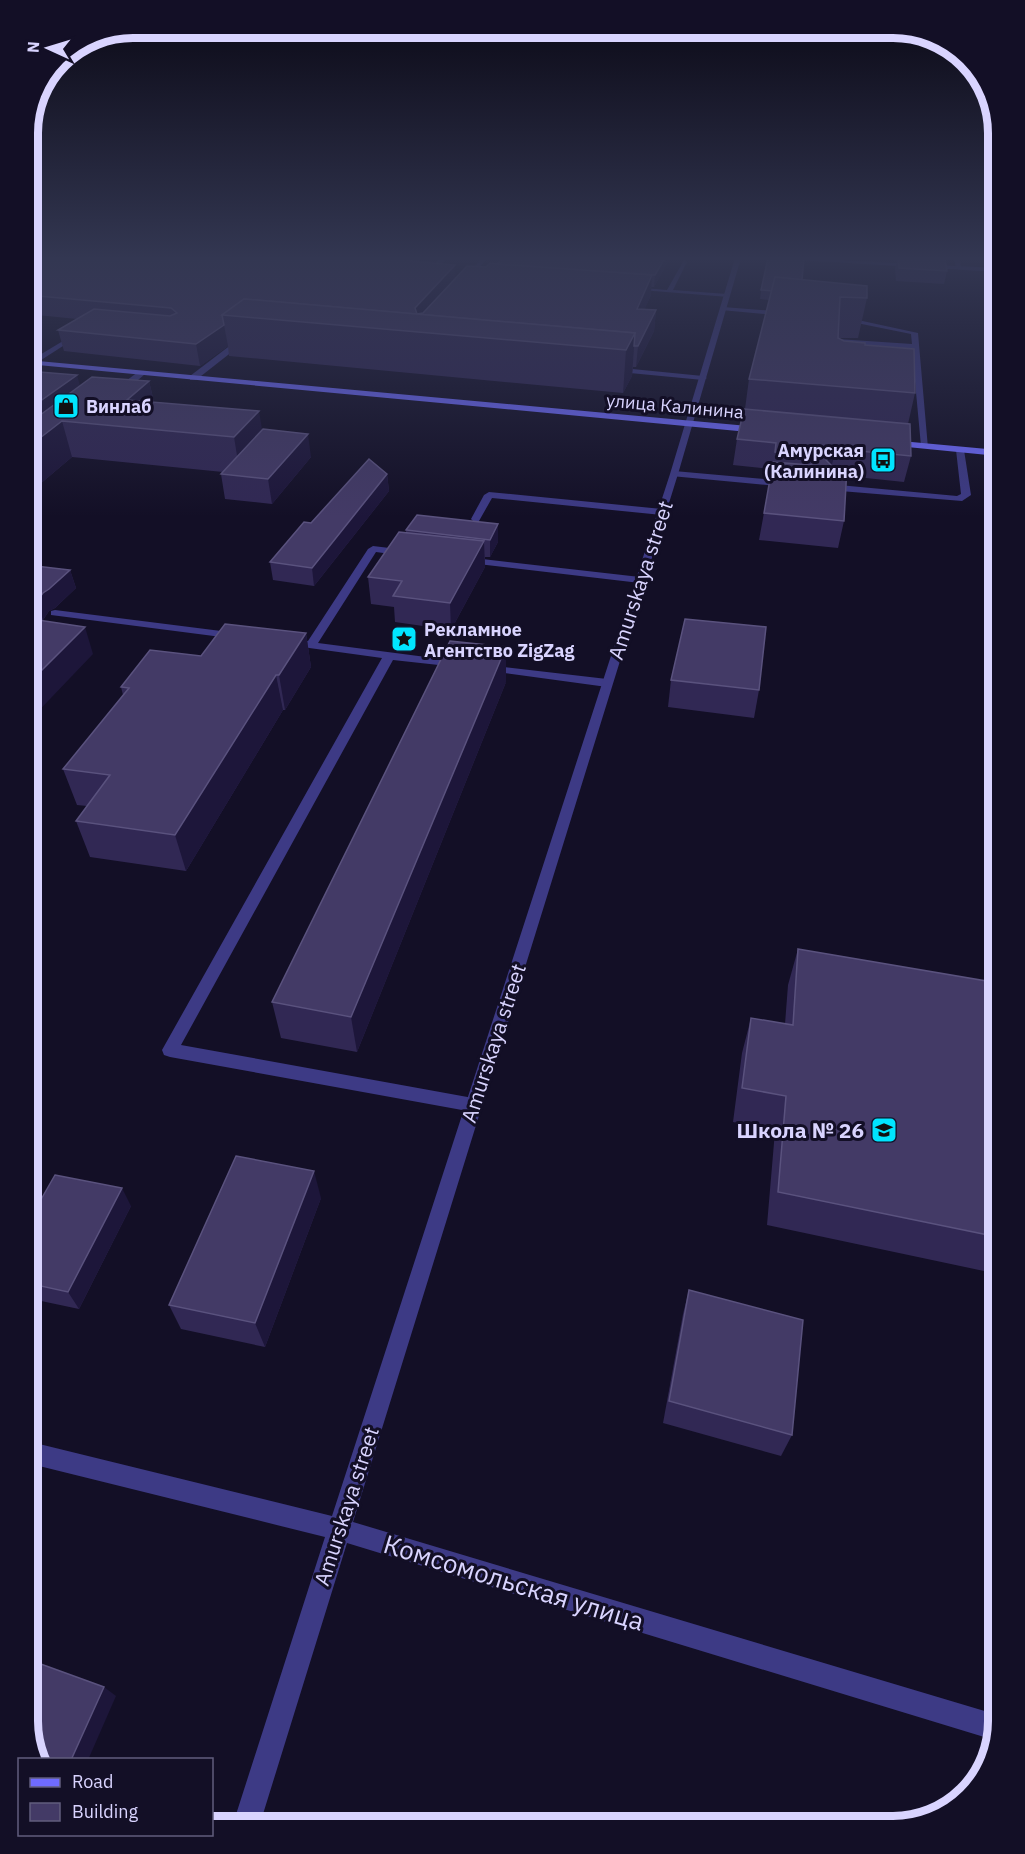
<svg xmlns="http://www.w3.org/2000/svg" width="1025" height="1854" viewBox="0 0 1025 1854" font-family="'IBM Plex Sans',sans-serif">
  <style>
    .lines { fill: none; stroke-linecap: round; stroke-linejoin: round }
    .service { fill: #3d3a85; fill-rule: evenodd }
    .tertiary { fill: #3d3a85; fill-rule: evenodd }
    .secondary { fill: #6f6bff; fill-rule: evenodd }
    .wall { fill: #312854 }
    .shaded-wall { fill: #1d163a }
    .building { fill: #433a66; stroke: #5a527e; stroke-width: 1.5 }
    .labels { text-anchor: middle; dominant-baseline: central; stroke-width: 6; stroke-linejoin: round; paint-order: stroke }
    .far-poi-label { font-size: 18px; font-weight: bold; fill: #d9d4ff; stroke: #130f26; text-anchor: start }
    .far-street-label { font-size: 18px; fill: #d9d4ff; stroke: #130f26 }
    .street-label { font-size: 21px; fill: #d9d4ff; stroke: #130f26 }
    .poi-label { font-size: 21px; font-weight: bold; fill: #d9d4ff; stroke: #130f26; text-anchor: end }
    .near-street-label { font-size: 26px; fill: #d9d4ff; stroke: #130f26 }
    .rim { fill: none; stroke: #d9d4ff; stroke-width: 8 }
  </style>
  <rect width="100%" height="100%" fill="#130f26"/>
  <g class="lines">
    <g class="service">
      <path d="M 441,258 L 447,258 L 430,276 L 422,276 L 422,274 L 426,273 Z"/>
      <path d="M 482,258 L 488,258 L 465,283 L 461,283 Z"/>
      <path d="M 954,258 L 960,258 L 961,269 L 956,268 Z"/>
      <path d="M 684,260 L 687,262 L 673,290 L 727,294 L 729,297 L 628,289 L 631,287 L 667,290 Z"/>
      <path d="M 994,269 L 998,269 L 998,278 L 995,276 Z"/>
      <path d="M 723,307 L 787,312 L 790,314 L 787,316 L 721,310 Z"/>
      <path d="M 844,317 L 918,333 L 928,448 L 921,446 L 912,349 L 840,343 L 839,355 L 832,353 L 833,341 L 837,339 L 912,344 L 911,334 L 842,320 Z"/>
      <path d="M 78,332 L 80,335 L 35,364 L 28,362 Z"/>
      <path d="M 240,338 L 247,340 L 196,380 L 190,380 L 190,376 Z"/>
      <path d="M 612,367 L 703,376 L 707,378 L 703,380 L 609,371 L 608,369 Z"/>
      <path d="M 138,372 L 145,374 L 123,393 L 115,393 L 115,389 Z"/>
      <path d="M 960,447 L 964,450 L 971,495 L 962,501 L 828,490 L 823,487 L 828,484 L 957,496 L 961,494 L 956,450 Z"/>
      <path d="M 674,471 L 788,481 L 793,484 L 788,487 L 671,476 L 671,472 Z"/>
      <path d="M 489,492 L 662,509 L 667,512 L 662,515 L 492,498 L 479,521 L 473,521 L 471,519 L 484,495 Z"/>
      <path d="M 373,546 L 406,550 L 411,553 L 406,556 L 376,552 L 318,643 L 457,661 L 463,664 L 457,667 L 393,660 L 181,1045 L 473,1098 L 479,1100 L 482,1105 L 479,1110 L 473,1112 L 170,1057 L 164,1055 L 162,1050 L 382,658 L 302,647 L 296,644 L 302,641 L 308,641 L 368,549 Z"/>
      <path d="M 465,557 L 640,577 L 645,580 L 640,583 L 461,562 L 460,560 Z"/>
      <path d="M 55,610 L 237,633 L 243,636 L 237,639 L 51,615 L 51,611 Z"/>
      <path d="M 487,665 L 607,679 L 613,683 L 607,687 L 483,670 L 483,666 Z"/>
    </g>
    <g class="tertiary">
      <path d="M 735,258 L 741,258 L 678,474 L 353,1522 L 998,1715 L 998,1728 L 994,1740 L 347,1543 L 259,1827 L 232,1827 L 325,1537 L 27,1463 L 27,1441 L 332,1516 L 670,474 Z"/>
      <path d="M 795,258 L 998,268 L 998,272 L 798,260 Z"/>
    </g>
    <g class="secondary">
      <path d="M 27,360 L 759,427 L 763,430 L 759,433 L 27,364 Z"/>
      <path d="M 890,440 L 998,450 L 998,456 L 887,445 L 886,443 Z"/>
    </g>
  </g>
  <g class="wall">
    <path d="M 43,258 L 433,258 L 428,263 L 455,278 L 497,264 L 670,258 L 654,287 L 651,287 L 651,295 L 644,310 L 656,310 L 654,331 L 636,367 L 633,367 L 632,376 L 623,393 L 229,356 L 228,346 L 200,366 L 64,351 L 58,330 L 77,319 L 27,314 L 27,266 Z"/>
    <path d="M 894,258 L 945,258 L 947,271 L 944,284 L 896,281 L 895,268 L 897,261 L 894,261 Z"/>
    <path d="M 802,280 L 867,298 L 858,338 L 838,338 L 844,341 L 865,345 L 915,393 L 908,424 L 911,456 L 904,482 L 847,476 L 844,521 L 838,548 L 759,540 L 772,469 L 733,465 L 737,439 L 745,409 L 749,379 L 769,300 L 760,299 L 761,290 Z"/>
    <path d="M 27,371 L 80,386 L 149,381 L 154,402 L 262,431 L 311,457 L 272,504 L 225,499 L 221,474 L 223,472 L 72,457 L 27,495 Z"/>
    <path d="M 387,474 L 389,491 L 314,586 L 273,580 L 270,562 L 311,523 Z"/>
    <path d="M 417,515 L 498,542 L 490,557 L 485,557 L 485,567 L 451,630 L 395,622 L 394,607 L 371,604 L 368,577 L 406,532 L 406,530 Z"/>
    <path d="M 27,565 L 70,570 L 76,588 L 55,608 L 49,611 L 43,620 L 27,618 Z"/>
    <path d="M 306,633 L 311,667 L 285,710 L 283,710 L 186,871 L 90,857 L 76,821 L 87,806 L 77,805 L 63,769 L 123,695 L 121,687 Z"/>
    <path d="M 671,680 L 759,690 L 754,718 L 668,707 Z"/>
    <path d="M 506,682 L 357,1052 L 281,1038 L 272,1002 Z"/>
    <path d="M 798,949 L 998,983 L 998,1274 L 767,1225 L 775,1131 L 733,1122 L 742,1053 L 751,1018 L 785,1024 L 788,985 Z"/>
    <path d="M 321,1198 L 265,1347 L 181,1329 L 169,1305 Z"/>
    <path d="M 131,1206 L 79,1309 L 27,1298 L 27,1224 Z"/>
    <path d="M 689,1290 L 792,1435 L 781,1456 L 663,1423 L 683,1314 Z"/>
  </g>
  <g class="shaded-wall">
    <path d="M 420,258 L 433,258 L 421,270 Z"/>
    <path d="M 665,258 L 670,258 L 654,287 L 655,275 Z"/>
    <path d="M 455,265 L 456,284 L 419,326 L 415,308 Z"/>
    <path d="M 652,275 L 651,295 L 635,330 L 637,309 Z"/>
    <path d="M 656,310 L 654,331 L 636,367 L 638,346 Z"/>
    <path d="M 224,325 L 228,346 L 200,366 L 196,344 Z"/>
    <path d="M 635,333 L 632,376 L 623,393 L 626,350 Z"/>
    <path d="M 77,375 L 87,410 L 62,421 L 72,457 L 27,495 L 27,448 L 39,439 L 29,409 Z"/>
    <path d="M 149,381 L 157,416 L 127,400 Z"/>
    <path d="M 259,411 L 265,447 L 240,474 L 234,437 Z"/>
    <path d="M 308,434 L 311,457 L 272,504 L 268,479 Z"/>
    <path d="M 834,456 L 828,482 L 826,460 Z"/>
    <path d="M 387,474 L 389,491 L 314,586 L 312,568 Z"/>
    <path d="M 498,524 L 498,542 L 490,557 L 490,540 Z"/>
    <path d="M 484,541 L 485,567 L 451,630 L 450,603 Z"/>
    <path d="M 70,570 L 76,588 L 55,608 L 49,611 L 43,620 L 37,601 L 43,593 Z"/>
    <path d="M 85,627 L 93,654 L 27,723 L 27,685 Z"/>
    <path d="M 306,633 L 311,667 L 285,710 L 279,675 Z"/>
    <path d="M 506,647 L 506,682 L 357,1052 L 351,1017 Z"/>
    <path d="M 276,675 L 283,710 L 186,871 L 175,835 Z"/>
    <path d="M 314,1171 L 321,1198 L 265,1347 L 255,1323 Z"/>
    <path d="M 122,1188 L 131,1206 L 79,1309 L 68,1292 Z"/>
    <path d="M 104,1687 L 116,1696 L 88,1760 L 71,1760 Z"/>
  </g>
  <g class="building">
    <path d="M 43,258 L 395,258 L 413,259 L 410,261 L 455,265 L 415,308 L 417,314 L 423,313 L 467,266 L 486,267 L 490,263 L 652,275 L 637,309 L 656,310 L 638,346 L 634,346 L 635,333 L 244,299 L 222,315 L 224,325 L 196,344 L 58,330 L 94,309 L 170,316 L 177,313 L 171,308 L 27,295 L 27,266 Z"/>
    <path d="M 503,258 L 665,258 L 655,275 L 497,264 Z"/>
    <path d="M 768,258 L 804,258 L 802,280 L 775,277 L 772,291 L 761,290 Z"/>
    <path d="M 898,258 L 945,258 L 947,271 L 899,268 Z"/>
    <path d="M 775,277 L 867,286 L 867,298 L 840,297 L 838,338 L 844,341 L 865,343 L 865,345 L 914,349 L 915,393 L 749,379 Z"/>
    <path d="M 244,299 L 635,333 L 626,350 L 222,315 Z"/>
    <path d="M 27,371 L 77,375 L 29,409 L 27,409 Z"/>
    <path d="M 92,377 L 149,381 L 127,400 L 259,411 L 234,437 L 62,421 L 27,448 L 27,417 L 36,418 Z"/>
    <path d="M 744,409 L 910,424 L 911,456 L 849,450 L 848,457 L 834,456 L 826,460 L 832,466 L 847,467 L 844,521 L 764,513 L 773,462 L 810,465 L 817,461 L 810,455 L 775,452 L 776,443 L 737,439 Z"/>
    <path d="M 263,429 L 308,434 L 268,479 L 221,474 Z"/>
    <path d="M 369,459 L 387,474 L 312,568 L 270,562 L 304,522 L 311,523 Z"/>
    <path d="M 417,515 L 498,524 L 490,540 L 406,530 Z"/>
    <path d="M 399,532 L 484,541 L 450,603 L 393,596 L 402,581 L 368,577 Z"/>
    <path d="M 27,565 L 70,570 L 49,589 L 43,593 L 37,601 L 27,600 Z"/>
    <path d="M 685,619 L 766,627 L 759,690 L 671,680 Z"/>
    <path d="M 38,620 L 85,627 L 27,685 L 27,631 Z"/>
    <path d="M 225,624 L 306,633 L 279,675 L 276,675 L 175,835 L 76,821 L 110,775 L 63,769 L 129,688 L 121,687 L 150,650 L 201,656 Z"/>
    <path d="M 450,641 L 506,647 L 351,1017 L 272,1002 Z"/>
    <path d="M 798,949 L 998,983 L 998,1237 L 778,1192 L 786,1096 L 742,1088 L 751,1018 L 793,1025 Z"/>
    <path d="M 236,1156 L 314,1171 L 255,1323 L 169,1305 Z"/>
    <path d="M 55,1175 L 122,1188 L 68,1292 L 27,1283 L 27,1224 Z"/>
    <path d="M 689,1290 L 803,1320 L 792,1435 L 669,1401 Z"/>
    <path d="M 27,1659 L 104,1687 L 71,1760 L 35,1760 L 27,1722 Z"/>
  </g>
  <linearGradient id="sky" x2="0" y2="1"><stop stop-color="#0a0815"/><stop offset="0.5" stop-color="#333752"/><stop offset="1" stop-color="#333752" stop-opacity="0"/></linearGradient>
  <rect width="1025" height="517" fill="url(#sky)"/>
  <defs>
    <g id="shop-square" transform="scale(1.35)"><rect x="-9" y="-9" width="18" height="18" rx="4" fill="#00e5ff" stroke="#130f26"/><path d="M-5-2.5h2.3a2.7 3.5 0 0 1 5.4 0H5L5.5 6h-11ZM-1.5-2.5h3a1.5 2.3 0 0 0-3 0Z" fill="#111"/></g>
    <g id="bus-square" transform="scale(1.35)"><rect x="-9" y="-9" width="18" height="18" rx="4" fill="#00e5ff" stroke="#130f26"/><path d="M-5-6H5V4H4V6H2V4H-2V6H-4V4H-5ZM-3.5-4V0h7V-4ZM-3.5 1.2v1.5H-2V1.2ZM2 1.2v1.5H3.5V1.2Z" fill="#111"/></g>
    <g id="sight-square" transform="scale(1.35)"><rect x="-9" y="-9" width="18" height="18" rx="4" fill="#00e5ff" stroke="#130f26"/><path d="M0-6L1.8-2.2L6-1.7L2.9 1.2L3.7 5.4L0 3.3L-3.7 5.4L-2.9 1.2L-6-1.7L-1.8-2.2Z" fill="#111"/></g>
    <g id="school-square" transform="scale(1.35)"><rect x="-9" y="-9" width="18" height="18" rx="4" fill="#00e5ff" stroke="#130f26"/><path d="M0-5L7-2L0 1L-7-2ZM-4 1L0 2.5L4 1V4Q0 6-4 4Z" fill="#111"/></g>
  </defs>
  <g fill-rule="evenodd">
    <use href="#shop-square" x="66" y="406"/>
    <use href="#bus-square" x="883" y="460"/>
    <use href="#sight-square" x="404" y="639"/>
    <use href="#school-square" x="884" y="1130"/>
  </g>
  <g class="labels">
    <g class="far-poi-label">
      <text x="86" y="406">Винлаб</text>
      <text x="864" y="450" text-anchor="end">Амурская<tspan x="864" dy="21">(Калинина)</tspan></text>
      <text x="424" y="629">Рекламное<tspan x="424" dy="21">Агентство ZigZag</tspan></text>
    </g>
    <g class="far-street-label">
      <text transform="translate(675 406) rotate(5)">улица Калинина</text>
    </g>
    <g class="street-label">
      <text transform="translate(640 580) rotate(-72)">Amurskaya street</text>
      <text transform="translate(493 1043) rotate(-72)">Amurskaya street</text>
      <text transform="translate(346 1506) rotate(-72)">Amurskaya street</text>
    </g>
    <g class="poi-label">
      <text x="864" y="1130">Школа № 26</text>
    </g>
    <g class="near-street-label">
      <text transform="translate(514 1582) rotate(17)">Комсомольская улица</text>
    </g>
  </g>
  <path d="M0 0H1025V1854H0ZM133 38H893A95 95 0 0 1 988 133V1721A95 95 0 0 1 893 1816H133A95 95 0 0 1 38 1721V133A95 95 0 0 1 133 38Z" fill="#130f26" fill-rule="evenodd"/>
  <path class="rim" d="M133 38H893A95 95 0 0 1 988 133V1721A95 95 0 0 1 893 1816H133A95 95 0 0 1 38 1721V133A95 95 0 0 1 133 38Z"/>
  <rect x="18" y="1758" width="195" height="78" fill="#130f26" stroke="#625e7d" stroke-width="1.5"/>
  <rect x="30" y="1778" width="30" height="9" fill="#6f6bff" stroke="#625e7d" stroke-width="1.5"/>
  <text x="72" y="1788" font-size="18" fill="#d9d4ff">Road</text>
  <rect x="30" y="1803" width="30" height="18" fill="#433a66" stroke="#625e7d" stroke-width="1.5"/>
  <text x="72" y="1818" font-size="18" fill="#d9d4ff">Building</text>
  <g transform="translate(48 48) rotate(274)" stroke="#130f26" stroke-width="4.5" paint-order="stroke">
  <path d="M0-4.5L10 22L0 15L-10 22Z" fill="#d9d4ff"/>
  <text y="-9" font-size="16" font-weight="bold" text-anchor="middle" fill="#d9d4ff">N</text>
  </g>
</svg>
